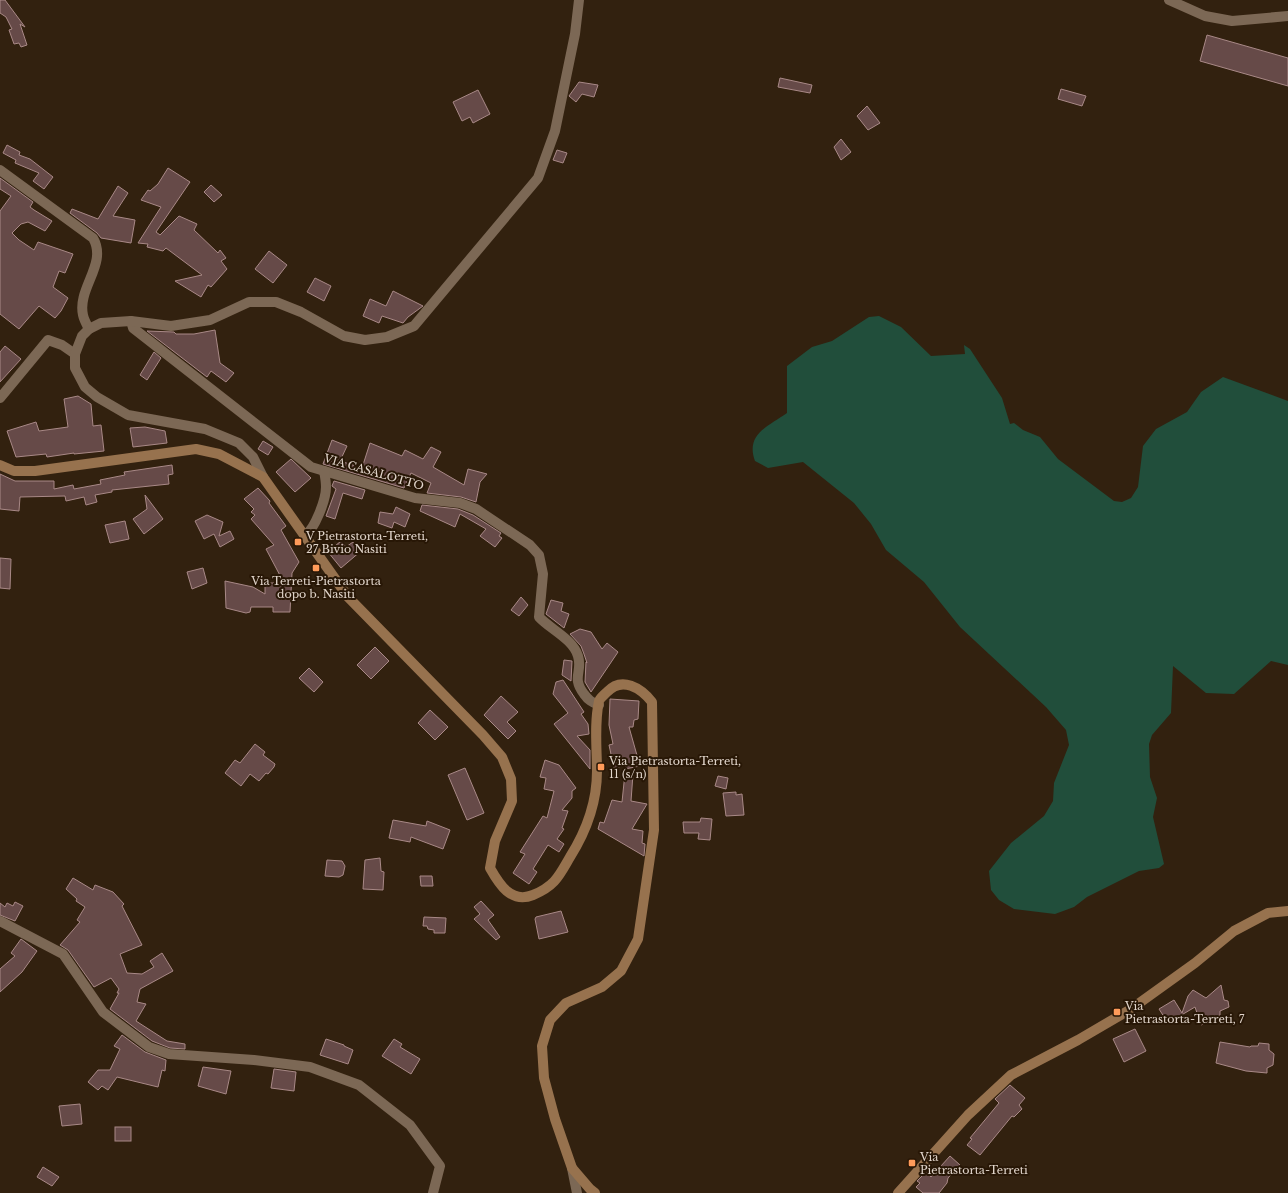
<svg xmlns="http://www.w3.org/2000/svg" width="1288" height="1193" viewBox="0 0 1288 1193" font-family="'Libre Baskerville',serif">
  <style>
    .green { fill: #214e3b }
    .building { fill: #664a48; stroke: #a98987 }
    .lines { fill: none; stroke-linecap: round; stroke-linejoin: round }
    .minor { stroke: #7c6855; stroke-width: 10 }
    .tertiary { stroke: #7c6855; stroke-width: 10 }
    .secondary { stroke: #97724e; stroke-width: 10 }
    .poi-dot { fill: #ff9b5a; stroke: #281706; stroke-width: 1.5 }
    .labels { text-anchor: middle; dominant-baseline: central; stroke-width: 4; stroke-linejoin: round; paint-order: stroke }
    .street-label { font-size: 11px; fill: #e1d5cb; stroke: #281706 }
    .poi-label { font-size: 11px; fill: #e1d5cb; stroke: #281706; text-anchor: start }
  </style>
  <rect width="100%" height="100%" fill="#32210f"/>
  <path class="green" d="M 879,316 L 901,327 L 931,356 L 965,354 L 964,345 L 970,349 L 1002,398 L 1010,424 L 1014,423 L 1023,430 L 1040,437 L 1058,459 L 1114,501 L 1122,502 L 1131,498 L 1138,487 L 1143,446 L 1156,429 L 1187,412 L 1201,392 L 1223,377 L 1288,401 L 1288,665 L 1271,661 L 1234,694 L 1206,693 L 1173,666 L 1171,713 L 1152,735 L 1149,744 L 1150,777 L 1157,798 L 1153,817 L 1164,864 L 1159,868 L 1139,871 L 1087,897 L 1074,907 L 1055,914 L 1014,909 L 999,900 L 991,890 L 989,871 L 1011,843 L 1044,816 L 1053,801 L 1054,783 L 1069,745 L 1066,730 L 1046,707 L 960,627 L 924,582 L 886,550 L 871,524 L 854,503 L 803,462 L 768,468 L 755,461 C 745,434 769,426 787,413 L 787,366 L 812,347 L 832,341 L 869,317 Z"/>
  <g class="building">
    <path d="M 0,0 L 5,0 L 25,27 L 20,24 L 27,45 L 21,47 L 19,43 L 14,44 L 9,30 L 12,29 L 6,17 L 0,13 Z"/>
    <path d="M 1207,35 L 1288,58 L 1288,86 L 1200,61 Z"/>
    <path d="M 780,78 L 812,85 L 810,93 L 778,87 Z"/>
    <path d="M 579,82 L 598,85 L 594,97 L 582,94 L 576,102 L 569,96 Z"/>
    <path d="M 1061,89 L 1086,96 L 1082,106 L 1058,99 Z"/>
    <path d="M 478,90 L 490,114 L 473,123 L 470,117 L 462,121 L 453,102 Z"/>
    <path d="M 867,106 L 880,123 L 868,130 L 857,116 Z"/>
    <path d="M 841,139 L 851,152 L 841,160 L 834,147 Z"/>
    <path d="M 7,145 L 20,152 L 19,155 L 30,159 L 53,177 L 44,189 L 33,181 L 39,173 L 15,163 L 16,160 L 3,153 Z"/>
    <path d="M 557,150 L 567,153 L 563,163 L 553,160 Z"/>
    <path d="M 168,168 L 190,182 L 156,232 L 160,235 L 179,216 L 197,224 L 194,230 L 218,253 L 220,250 L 226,258 L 221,261 L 227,269 L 211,287 L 208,285 L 201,297 L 175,281 L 202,275 L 166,248 L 163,251 L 147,247 L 148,244 L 138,243 L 161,207 L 141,200 L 148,190 L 150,191 L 158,184 Z"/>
    <path d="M 0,178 L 33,202 L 30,207 L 34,210 L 52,221 L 45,231 L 28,222 L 21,224 L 12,233 L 19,240 L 34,250 L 38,242 L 73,254 L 65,273 L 59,271 L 53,287 L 68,298 L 61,311 L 55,318 L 39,306 L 19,329 L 0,314 L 0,211 L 11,196 L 0,189 Z"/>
    <path d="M 211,185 L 222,195 L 214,202 L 204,192 Z"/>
    <path d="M 118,186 L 128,193 L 113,216 L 135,220 L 131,243 L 101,238 L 97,233 L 70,213 L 72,209 L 98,219 Z"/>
    <path d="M 269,251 L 287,265 L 273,283 L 255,269 Z"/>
    <path d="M 315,278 L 331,286 L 324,301 L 307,292 Z"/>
    <path d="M 393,291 L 423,306 L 408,317 L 403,323 L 382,316 L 379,323 L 363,316 L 370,299 L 386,306 Z"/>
    <path d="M 215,330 L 220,363 L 234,373 L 226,382 L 211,371 L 207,377 L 147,331 L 174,332 L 176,334 L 194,334 Z"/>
    <path d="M 5,346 L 21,359 L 0,382 L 0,352 Z"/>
    <path d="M 154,352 L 161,358 L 147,380 L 140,375 Z"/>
    <path d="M 78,396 L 91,404 L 93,426 L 101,425 L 104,451 L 74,454 L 74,453 L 47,457 L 46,454 L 16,457 L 7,431 L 36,422 L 39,431 L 68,427 L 64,399 Z"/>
    <path d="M 145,427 L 165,431 L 167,443 L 133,447 L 130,428 Z"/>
    <path d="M 332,440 L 347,446 L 340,461 L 362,468 L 370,443 L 402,456 L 405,450 L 423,459 L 431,447 L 441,452 L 433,467 L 464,485 L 468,469 L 487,474 L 480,482 L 476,502 L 461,497 L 427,493 L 431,483 L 411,473 L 404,488 L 323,464 Z"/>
    <path d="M 263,441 L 273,447 L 268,455 L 258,449 Z"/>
    <path d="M 291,459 L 311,478 L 295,492 L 276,472 Z"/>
    <path d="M 172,465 L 173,474 L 168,475 L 169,484 L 112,490 L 112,492 L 95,495 L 97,502 L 86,505 L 84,497 L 66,501 L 65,496 L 20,497 L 19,511 L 0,509 L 0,474 L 15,481 L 54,481 L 54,489 L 73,485 L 74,489 L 101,484 L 100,480 L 125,475 L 124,472 Z"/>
    <path d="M 334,481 L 365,490 L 362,499 L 343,493 L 335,519 L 326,516 L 336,489 L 332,486 Z"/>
    <path d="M 258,488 L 270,501 L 269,503 L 286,526 L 281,530 L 299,562 L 292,573 L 290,612 L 273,612 L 273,607 L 251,607 L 250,612 L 246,613 L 226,608 L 225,581 L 253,587 L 265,594 L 265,583 L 284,583 L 266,549 L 274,545 L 251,519 L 255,515 L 251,512 L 254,509 L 244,499 Z"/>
    <path d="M 145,495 L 163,519 L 144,534 L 133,519 L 147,509 Z"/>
    <path d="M 422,505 L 458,509 L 473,515 L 501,533 L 499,536 L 502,538 L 495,547 L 480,536 L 486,529 L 460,514 L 455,527 L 420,511 Z"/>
    <path d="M 396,507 L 410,514 L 405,527 L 394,522 L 392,528 L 378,523 L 380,512 L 393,514 Z"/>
    <path d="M 207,515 L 223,522 L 219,536 L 230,531 L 234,539 L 220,547 L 214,534 L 204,539 L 195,521 Z"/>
    <path d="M 125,521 L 129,539 L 110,543 L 105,525 Z"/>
    <path d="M 341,541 L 346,547 L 353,542 L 361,551 L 341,568 L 328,552 Z"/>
    <path d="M 0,558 L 11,559 L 10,589 L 0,588 Z"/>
    <path d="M 203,568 L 207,583 L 192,589 L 187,572 Z"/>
    <path d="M 521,597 L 528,605 L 519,616 L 511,610 Z"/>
    <path d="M 551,600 L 563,603 L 561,611 L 569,614 L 564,628 L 546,614 Z"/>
    <path d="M 580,629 L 591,632 L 602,649 L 607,643 L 618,652 L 591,692 L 585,682 L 586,662 L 587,663 L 584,654 L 581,646 L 570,634 Z"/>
    <path d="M 375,647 L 389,661 L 371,679 L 357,665 Z"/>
    <path d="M 564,660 L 572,661 L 571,681 L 562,675 Z"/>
    <path d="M 309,668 L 323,682 L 314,692 L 299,678 Z"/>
    <path d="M 563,680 L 584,712 L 581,714 L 588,724 L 589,734 L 577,736 L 590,750 L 590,769 L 554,724 L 568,713 L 553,694 L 556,682 Z"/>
    <path d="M 501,696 L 518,712 L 507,722 L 516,731 L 508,739 L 484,715 Z"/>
    <path d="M 610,699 L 639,701 L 638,719 L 634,720 L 633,727 L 629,727 L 640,766 L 625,769 L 626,765 L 614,768 L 609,745 L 613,744 L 609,725 Z"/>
    <path d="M 430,710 L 448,727 L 435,740 L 418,723 Z"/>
    <path d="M 255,744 L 265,752 L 263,755 L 275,764 L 274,767 L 268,774 L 266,773 L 259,781 L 250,774 L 241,786 L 225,773 L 235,760 L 240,763 Z"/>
    <path d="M 545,760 L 559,765 L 576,788 L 572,791 L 572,798 L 562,810 L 568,811 L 562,828 L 564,829 L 557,839 L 564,844 L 559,852 L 548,845 L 533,869 L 537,872 L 529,884 L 513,873 L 525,854 L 520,852 L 543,816 L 547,818 L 554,791 L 544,789 L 546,778 L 540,777 Z"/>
    <path d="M 465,768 L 484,813 L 467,820 L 448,775 Z"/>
    <path d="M 625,773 L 633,774 L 631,801 L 647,804 L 632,829 L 643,831 L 642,843 L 645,844 L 644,856 L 598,829 L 600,822 L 604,823 L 612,800 L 622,802 Z"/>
    <path d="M 718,776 L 728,778 L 726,789 L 715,786 Z"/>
    <path d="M 736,792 L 736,795 L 742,794 L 744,815 L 726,816 L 723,793 Z"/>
    <path d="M 701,818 L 712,819 L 710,840 L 698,839 L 699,833 L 684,833 L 683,822 L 700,822 Z"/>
    <path d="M 393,820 L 426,826 L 427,821 L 450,830 L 443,849 L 411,837 L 410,842 L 389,838 Z"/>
    <path d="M 380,858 L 381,871 L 384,872 L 383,890 L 363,889 L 365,860 Z"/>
    <path d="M 327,860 L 342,861 L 345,866 L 343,875 L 339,877 L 325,876 Z"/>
    <path d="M 420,876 L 432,876 L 433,886 L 421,886 Z"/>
    <path d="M 73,878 L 93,890 L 95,885 L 113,892 L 124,904 L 122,906 L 142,945 L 120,954 L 127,973 L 142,974 L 154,967 L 150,961 L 162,953 L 173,971 L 140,989 L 137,1002 L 146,1004 L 136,1021 L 167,1041 L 185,1044 L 185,1049 L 170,1048 L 152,1041 L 110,1009 L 119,993 L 117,993 L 119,989 L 111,978 L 94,987 L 68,950 L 60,945 L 80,922 L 77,920 L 85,907 L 76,901 L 77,899 L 66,889 Z"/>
    <path d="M 481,901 L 494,915 L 488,920 L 500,937 L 496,940 L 474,919 L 480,914 L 474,907 Z"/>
    <path d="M 15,902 L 23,906 L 15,921 L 0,915 L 0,903 L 5,907 L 7,903 L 13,906 Z"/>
    <path d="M 561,911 L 568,932 L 539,939 L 535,919 L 536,917 Z"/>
    <path d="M 424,917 L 446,918 L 445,933 L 434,933 L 434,930 L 428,929 L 427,926 L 423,926 Z"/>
    <path d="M 21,939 L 37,951 L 22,972 L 0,992 L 0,969 L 15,956 L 11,953 Z"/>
    <path d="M 1221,985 L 1224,1000 L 1228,1001 L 1229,1007 L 1220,1011 L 1220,1015 L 1201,1025 L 1195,1007 L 1168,1023 L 1159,1009 L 1174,1000 L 1182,1013 L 1188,996 L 1193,990 L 1206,998 Z"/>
    <path d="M 1135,1029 L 1146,1051 L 1124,1062 L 1113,1039 Z"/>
    <path d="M 122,1035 L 145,1052 L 166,1060 L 165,1071 L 162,1070 L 158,1087 L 117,1077 L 108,1090 L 102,1086 L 98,1090 L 88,1082 L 98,1070 L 110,1070 L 120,1049 L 114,1046 Z"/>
    <path d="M 326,1039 L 344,1045 L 344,1046 L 353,1050 L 348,1064 L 320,1055 Z"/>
    <path d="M 394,1039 L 402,1044 L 400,1047 L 420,1059 L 411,1074 L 382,1056 Z"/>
    <path d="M 1220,1042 L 1250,1047 L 1251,1046 L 1258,1046 L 1259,1043 L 1269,1044 L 1269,1050 L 1274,1054 L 1273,1065 L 1267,1068 L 1267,1073 L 1246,1071 L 1216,1063 Z"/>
    <path d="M 203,1067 L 231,1071 L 226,1094 L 198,1086 Z"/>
    <path d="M 274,1069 L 296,1072 L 294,1091 L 271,1088 Z"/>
    <path d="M 1010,1085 L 1025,1098 L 1019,1105 L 1022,1109 L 1014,1117 L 1012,1116 L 980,1155 L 967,1145 L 972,1139 L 970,1138 L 999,1103 L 995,1099 Z"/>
    <path d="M 80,1104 L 82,1124 L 62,1126 L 59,1106 Z"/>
    <rect x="115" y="1127" width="16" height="14"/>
    <path d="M 950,1156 L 960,1165 L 948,1178 L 947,1183 L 939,1193 L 923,1193 L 916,1187 L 920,1183 L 917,1181 L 926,1172 L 931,1177 Z"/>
    <path d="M 43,1167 L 59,1177 L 52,1186 L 37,1177 Z"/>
  </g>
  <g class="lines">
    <g class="minor">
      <path d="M 0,170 L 93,238 C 108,264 77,288 83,315 C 84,320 87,325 89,329"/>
      <path d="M 131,321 L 133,328 L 311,467 L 415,498 L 460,503 L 476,509 L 530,545 L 539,555 L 543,574 L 539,617 C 550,629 573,639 578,656 C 583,672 571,677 584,694 C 589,701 592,702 599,705"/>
      <path d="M 0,398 L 48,340 L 62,345 L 75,354"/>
      <path d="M 305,536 C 315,528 326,500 326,487 C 326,481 325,476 324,471"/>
      <path d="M 0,921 L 63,954 L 103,1012 L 149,1047 L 169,1054 L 254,1060 L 310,1067 L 359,1085 L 410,1125 L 440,1166 L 433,1193"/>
      <path d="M 572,1168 L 577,1193"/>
    </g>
    <g class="tertiary">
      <path d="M 1169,0 L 1205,16 L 1232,21 L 1288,16"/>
      <path d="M 263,477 L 253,457 L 239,443 L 205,429 L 128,415 L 97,397 L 85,387 L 75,368 L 75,354 L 82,336 L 89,329 L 101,323 L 131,321 L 171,326 L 210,320 L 249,302 L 276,302 L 301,312 L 344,336 L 365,340 L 387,337 L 414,326 L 538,178 L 555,131 L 575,34 L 579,0"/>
    </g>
    <g class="secondary">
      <path d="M 0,465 L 14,471 L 35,471 L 196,449 L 219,454 L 263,477 L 348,597 L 483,735 L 502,757 L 511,779 L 512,801 L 495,841 L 490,868 C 499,884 511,904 533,895 C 555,886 559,876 570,857 C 587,830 597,803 597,771 C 597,749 594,724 599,701 C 600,698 604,695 607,692 C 622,676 641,688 652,702 L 654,830 L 638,939 L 621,971 L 602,987 L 566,1003 L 550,1020 L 542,1046 L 544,1078 L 555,1119 L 572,1168 L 590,1189 L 595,1193"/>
      <path d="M 898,1193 L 968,1115 L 1011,1075 L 1078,1040 L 1131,1009 L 1195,963 L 1234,931 L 1268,913 L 1288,911"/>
    </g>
  </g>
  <g class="poi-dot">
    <rect x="294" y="538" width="8" height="8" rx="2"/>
    <rect x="312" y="564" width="8" height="8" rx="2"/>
    <rect x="597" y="763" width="8" height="8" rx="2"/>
    <rect x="1113" y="1008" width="8" height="8" rx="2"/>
    <rect x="908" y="1159" width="8" height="8" rx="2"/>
  </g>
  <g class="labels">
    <g class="street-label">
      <text transform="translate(374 472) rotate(16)">VIA CASALOTTO</text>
    </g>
    <g class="poi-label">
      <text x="306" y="536">V Pietrastorta-Terreti,<tspan x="306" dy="13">27 Bivio Nasiti</tspan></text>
      <text x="316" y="581" text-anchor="middle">Via Terreti-Pietrastorta<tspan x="316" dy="13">dopo b. Nasiti</tspan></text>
      <text x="609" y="761">Via Pietrastorta-Terreti,<tspan x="609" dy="13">11 (s/n)</tspan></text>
      <text x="1125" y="1006">Via<tspan x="1125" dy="13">Pietrastorta-Terreti, 7</tspan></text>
      <text x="920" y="1157">Via<tspan x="920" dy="13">Pietrastorta-Terreti</tspan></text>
    </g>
  </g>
</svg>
